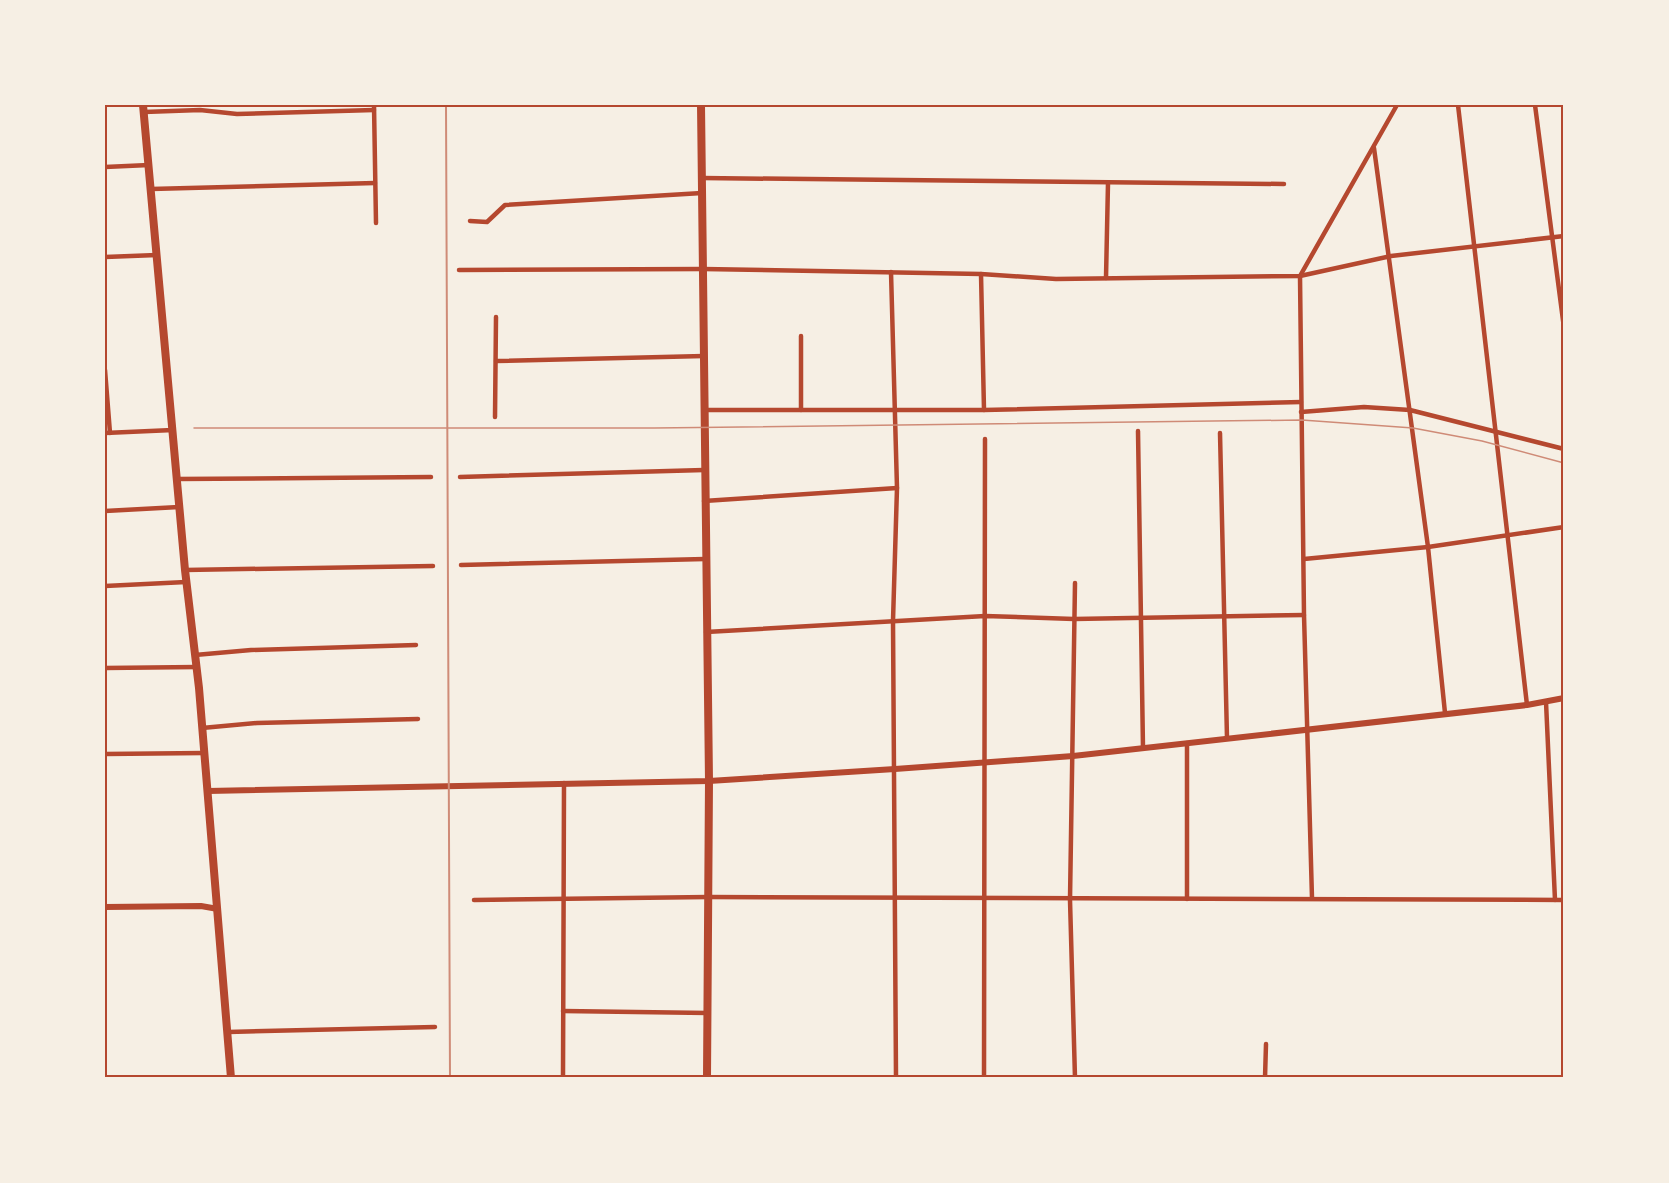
<svg xmlns="http://www.w3.org/2000/svg" width="1669" height="1183" viewBox="0 0 1669 1183" font-family="Overpass,sans-serif">
  <style>
    .lines { fill: none; stroke-linecap: round; stroke-linejoin: round }
    .minor { stroke: #b5482f; stroke-width: 4.5 }
    .tertiary { stroke: #b5482f; stroke-width: 6 }
    .primary { stroke: #b5482f; stroke-width: 8 }
    .tram { stroke: #cf8b77; stroke-width: 1.5 }
    .rail { stroke: #cf8b77; stroke-width: 2 }
    .neatline { fill: none; stroke: #b5482f; stroke-width: 2 }
  </style>
  <rect width="100%" height="100%" fill="#f6efe4"/>
  <g class="lines">
    <g class="minor">
      <path d="M 374,105 L 376,223"/>
      <path d="M 1458,105 L 1527,705"/>
      <path d="M 1535,105 L 1564,328"/>
      <path d="M 144,112 L 200,110 L 237,114 L 374,110"/>
      <path d="M 1374,148 L 1428,547 L 1445,713"/>
      <path d="M 105,167 L 149,165"/>
      <path d="M 702,178 L 1284,184"/>
      <path d="M 151,189 L 375,183"/>
      <path d="M 470,221 L 487,222 L 505,205 L 702,193"/>
      <path d="M 105,257 L 157,255"/>
      <path d="M 459,270 L 703,269 L 981,274 L 1056,279 L 1300,276 L 1391,256 L 1564,236"/>
      <path d="M 891,272 L 897,488 L 893,621 L 896,1078"/>
      <path d="M 981,274 L 984,410"/>
      <path d="M 1106,278 L 1108,183"/>
      <path d="M 801,336 L 801,410"/>
      <path d="M 496,361 L 704,356"/>
      <path d="M 105,370 L 110,433"/>
      <path d="M 706,410 L 984,410 L 1301,402"/>
      <path d="M 1301,412 L 1364,407 L 1410,410 L 1564,449"/>
      <path d="M 495,417 L 496,317"/>
      <path d="M 1138,431 L 1143,748"/>
      <path d="M 105,433 L 173,430"/>
      <path d="M 1220,433 L 1227,738"/>
      <path d="M 460,477 L 704,470"/>
      <path d="M 177,479 L 431,477"/>
      <path d="M 704,501 L 897,488"/>
      <path d="M 105,511 L 179,507"/>
      <path d="M 1304,559 L 1428,547 L 1564,527"/>
      <path d="M 461,565 L 705,559"/>
      <path d="M 185,570 L 433,566"/>
      <path d="M 1075,583 L 1070,900 L 1075,1078"/>
      <path d="M 105,586 L 186,582"/>
      <path d="M 706,632 L 985,616 L 1074,619 L 1304,615"/>
      <path d="M 195,655 L 251,650 L 416,645"/>
      <path d="M 105,668 L 197,667"/>
      <path d="M 1546,702 L 1555,900"/>
      <path d="M 202,728 L 257,723 L 418,719"/>
      <path d="M 105,754 L 204,753"/>
      <path d="M 1312,898 L 1304,615 L 1300,276 L 1397,105"/>
      <path d="M 1187,899 L 1187,743"/>
      <path d="M 474,900 L 708,897 L 1564,900"/>
      <path d="M 563,1011 L 708,1013"/>
      <path d="M 228,1032 L 435,1027"/>
      <path d="M 563,1078 L 564,783"/>
      <path d="M 984,1078 L 985,439"/>
      <path d="M 1265,1078 L 1266,1044"/>
    </g>
    <g class="tertiary">
      <path d="M 208,791 L 709,781 L 895,769 L 1073,756 L 1527,705 L 1564,698"/>
      <path d="M 105,907 L 201,906 L 218,909"/>
    </g>
    <g class="primary">
      <path d="M 143,105 L 185,570 L 199,688 L 231,1078"/>
      <path d="M 701,105 L 709,781 L 707,1078"/>
    </g>
    <path class="tram" d="M 194,428 L 654,428 L 1302,420 L 1413,428 L 1482,441 L 1564,463"/>
    <path class="rail" d="M 446,105 L 450,1078"/>
  </g>
  <rect width="1669" height="1183" fill="none" stroke="#f6efe4" stroke-width="213"/>
  <rect x="106" y="106" width="1456" height="970" class="neatline"/>
</svg>
